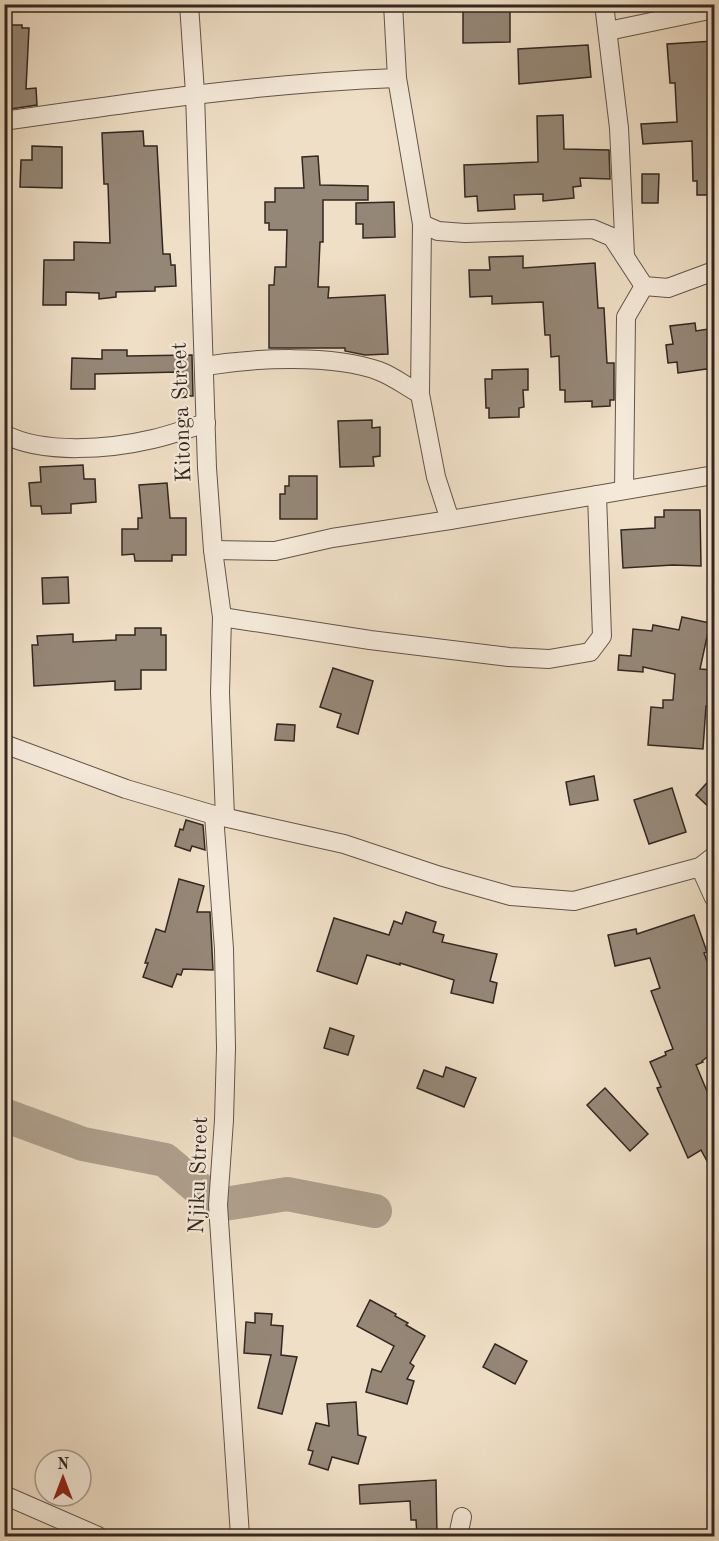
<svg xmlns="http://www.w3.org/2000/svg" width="719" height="1541" viewBox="0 0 719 1541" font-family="'Old Standard TT',serif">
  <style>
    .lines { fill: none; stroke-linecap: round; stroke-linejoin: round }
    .river { stroke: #afa08e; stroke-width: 34 }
    .building { fill: #958777; stroke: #332721; stroke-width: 1.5 }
    .street-casing { stroke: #62554a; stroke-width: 20 }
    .street { stroke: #f5eada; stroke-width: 18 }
    .labels { text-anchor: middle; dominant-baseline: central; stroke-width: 4.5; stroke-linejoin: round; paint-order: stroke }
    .street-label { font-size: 22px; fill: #332721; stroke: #f5eada }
  </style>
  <rect width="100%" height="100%" fill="#efdfc6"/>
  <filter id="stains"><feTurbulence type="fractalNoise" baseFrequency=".00333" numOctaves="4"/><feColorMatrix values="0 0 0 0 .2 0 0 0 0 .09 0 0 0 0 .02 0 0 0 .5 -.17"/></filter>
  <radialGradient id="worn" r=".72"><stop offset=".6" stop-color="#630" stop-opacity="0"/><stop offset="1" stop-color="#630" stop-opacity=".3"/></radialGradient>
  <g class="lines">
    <path class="river" d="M 4,1115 L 83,1144 L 165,1160 L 218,1205 L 287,1194 L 375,1211"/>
  </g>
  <g class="building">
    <path d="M 463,4 L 510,4 L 510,42 L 463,43 Z"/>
    <path d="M 4,25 L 22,25 L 22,28 L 29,28 L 26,89 L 36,88 L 37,105 L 4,110 Z"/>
    <path d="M 714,41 L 714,195 L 697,195 L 697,181 L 693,181 L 692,141 L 643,144 L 641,124 L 677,122 L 675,83 L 670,83 L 667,44 Z"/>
    <path d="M 588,45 L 591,77 L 519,84 L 518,49 Z"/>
    <path d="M 563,115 L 564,149 L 609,150 L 610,179 L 580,178 L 581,186 L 573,187 L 574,198 L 543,201 L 543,194 L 514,195 L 515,209 L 478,211 L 477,196 L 465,197 L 464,165 L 538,162 L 537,116 Z"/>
    <path d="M 143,131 L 144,146 L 157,146 L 163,254 L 170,254 L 171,265 L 175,265 L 176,286 L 155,287 L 155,291 L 116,292 L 116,297 L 99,299 L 99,293 L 66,292 L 66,305 L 43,305 L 44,260 L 74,260 L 74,242 L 110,243 L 108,184 L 104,184 L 102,133 Z"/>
    <path d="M 32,146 L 62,147 L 62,188 L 20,187 L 21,160 L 32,160 Z"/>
    <path d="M 318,156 L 320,185 L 368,186 L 368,200 L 323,200 L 323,242 L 320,242 L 318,287 L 329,287 L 328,298 L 385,295 L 388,354 L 365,355 L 345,351 L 345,348 L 269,348 L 269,285 L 274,285 L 275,267 L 286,267 L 287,230 L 269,230 L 269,223 L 265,223 L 265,202 L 275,202 L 275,188 L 304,188 L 302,157 Z"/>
    <path d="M 642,174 L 659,174 L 658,203 L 642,203 Z"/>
    <path d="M 394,202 L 395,237 L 363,238 L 363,224 L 356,224 L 356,203 Z"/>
    <path d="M 523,256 L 523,268 L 595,263 L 598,308 L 604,308 L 607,363 L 614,363 L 614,400 L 610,400 L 610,406 L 592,407 L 592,401 L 565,402 L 565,390 L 560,390 L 559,356 L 551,357 L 550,335 L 545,335 L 543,302 L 492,304 L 492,296 L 470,297 L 469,270 L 490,270 L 489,257 Z"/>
    <path d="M 695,323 L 696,331 L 708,329 L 713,368 L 678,373 L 677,362 L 668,363 L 666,345 L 673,344 L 670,326 Z"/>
    <path d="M 102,350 L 127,350 L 127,356 L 192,355 L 193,396 L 179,396 L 178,372 L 95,374 L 95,389 L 71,389 L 72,358 L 102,359 Z"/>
    <path d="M 528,369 L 528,390 L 523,390 L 524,407 L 519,408 L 519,417 L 489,418 L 489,408 L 486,408 L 485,379 L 492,379 L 492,370 Z"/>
    <path d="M 372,420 L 372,428 L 380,427 L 380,456 L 373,457 L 374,466 L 340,467 L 338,421 Z"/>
    <path d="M 83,465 L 84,479 L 95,479 L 96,502 L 71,504 L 71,513 L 42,514 L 41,506 L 31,506 L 29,483 L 41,482 L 40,467 Z"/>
    <path d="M 289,476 L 317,476 L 317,519 L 280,519 L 280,494 L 285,494 L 285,486 L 289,486 Z"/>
    <path d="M 167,483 L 170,518 L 186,518 L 186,555 L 172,555 L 172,561 L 135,561 L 134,554 L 122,555 L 122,529 L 138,529 L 138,518 L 142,518 L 139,485 Z"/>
    <path d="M 664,510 L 700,510 L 701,566 L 673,565 L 623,568 L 621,530 L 655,528 L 655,517 L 664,517 Z"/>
    <path d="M 68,577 L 69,603 L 43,604 L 42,578 Z"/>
    <path d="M 682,617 L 710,623 L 700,669 L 714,670 L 714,707 L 706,706 L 703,749 L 648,745 L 651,707 L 663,708 L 663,700 L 673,700 L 675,674 L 643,667 L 643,672 L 618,670 L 619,655 L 631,656 L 633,629 L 652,631 L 653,625 L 679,630 Z"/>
    <path d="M 135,628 L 161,628 L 161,635 L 166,635 L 166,670 L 141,670 L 141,689 L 115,690 L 115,681 L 34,686 L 32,645 L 38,645 L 37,636 L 73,634 L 73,642 L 116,640 L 116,635 L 135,635 Z"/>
    <path d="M 333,668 L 373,681 L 358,734 L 337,727 L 341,714 L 320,707 Z"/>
    <path d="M 277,724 L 295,725 L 294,741 L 275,740 Z"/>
    <path d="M 714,775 L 714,812 L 696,795 Z"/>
    <path d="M 594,776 L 598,800 L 570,805 L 566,782 Z"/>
    <path d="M 672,788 L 686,832 L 649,844 L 634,800 Z"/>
    <path d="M 186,820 L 203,825 L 205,850 L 192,846 L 190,851 L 175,846 L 180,829 L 183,830 Z"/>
    <path d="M 179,879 L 204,886 L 197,912 L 210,912 L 213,970 L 183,969 L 181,975 L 177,974 L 172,987 L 143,977 L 148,963 L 145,963 L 156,929 L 165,932 Z"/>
    <path d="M 406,912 L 436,922 L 433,932 L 444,935 L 442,942 L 497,954 L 490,981 L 497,983 L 493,1003 L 451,993 L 454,980 L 400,963 L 400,965 L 367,955 L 357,984 L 317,971 L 334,918 L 389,935 L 394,921 L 402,924 Z"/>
    <path d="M 694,915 L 707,952 L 704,953 L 714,980 L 714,1052 L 702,1061 L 703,1062 L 696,1065 L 714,1108 L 714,1174 L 701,1150 L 688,1158 L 657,1088 L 661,1087 L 650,1062 L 666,1055 L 665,1052 L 673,1049 L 651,991 L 660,988 L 650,958 L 615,966 L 608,935 L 636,929 L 637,934 Z"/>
    <path d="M 330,1028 L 354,1036 L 348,1055 L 324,1048 Z"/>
    <path d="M 446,1067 L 476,1078 L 464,1107 L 417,1088 L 424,1070 L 443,1077 Z"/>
    <path d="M 605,1088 L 648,1134 L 630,1151 L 587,1105 Z"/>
    <path d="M 370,1300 L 396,1314 L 395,1316 L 408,1323 L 406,1325 L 425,1336 L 410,1363 L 414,1366 L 407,1379 L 414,1381 L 407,1404 L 366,1392 L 372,1369 L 381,1372 L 394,1346 L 357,1326 Z"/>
    <path d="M 255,1313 L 272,1314 L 271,1325 L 283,1326 L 281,1355 L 297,1357 L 282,1414 L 258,1408 L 271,1355 L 244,1353 L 246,1322 L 255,1323 Z"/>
    <path d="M 495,1344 L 527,1361 L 515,1384 L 483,1367 Z"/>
    <path d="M 356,1402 L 358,1435 L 366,1437 L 358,1464 L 332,1457 L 328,1470 L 309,1464 L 313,1451 L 308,1450 L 316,1423 L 329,1426 L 327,1404 Z"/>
    <path d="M 436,1480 L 437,1536 L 417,1536 L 416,1520 L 411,1520 L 410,1501 L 360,1504 L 359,1485 Z"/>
  </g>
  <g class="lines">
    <g class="street-casing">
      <g id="street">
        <path d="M 189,4 L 195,93 L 207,468 L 213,550 L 222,617 L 220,693 L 225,817"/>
        <path d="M 393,4 L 397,78 L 422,224 L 438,231 L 465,233 L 593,229 L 612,237 L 644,286 L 668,288 L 714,271"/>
        <path d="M 604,4 L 619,128 L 625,256"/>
        <path d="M 608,31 L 714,9"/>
        <path d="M 4,121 C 135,102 265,83 397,78"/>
        <path d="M 422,224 L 420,394 L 436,477 L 450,520"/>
        <path d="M 205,366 C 253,358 333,354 379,371 C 393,376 407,387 420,394"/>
        <path d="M 4,434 C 43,455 111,449 153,439 C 171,435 189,428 206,423"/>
        <path d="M 624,490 L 626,317 L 644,286"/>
        <path d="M 213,550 L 275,551 L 332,538 L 450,520 L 714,475"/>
        <path d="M 222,617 L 370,640 L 509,657 L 549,659 L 590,652 L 602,636 L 597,495"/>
        <path d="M 4,744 L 126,789 L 214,815 L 344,844 L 440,876 L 511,896 L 574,901 L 700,867 L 714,856"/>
        <path d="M 214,815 L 224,949 L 226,1048 L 224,1120 L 218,1205 L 240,1536"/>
        <path d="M 700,867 L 714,898"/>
        <path d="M 4,1495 L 98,1536"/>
        <path d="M 458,1536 L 462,1517"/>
      </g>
    </g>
    <use href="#street" class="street"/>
  </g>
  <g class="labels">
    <g class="street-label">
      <text transform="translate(182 412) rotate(-92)">Kitonga Street</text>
      <text transform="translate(199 1175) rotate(-88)">Njiku Street</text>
    </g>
  </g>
  <rect width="719" height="1541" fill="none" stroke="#efdfc6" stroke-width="24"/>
  <rect x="6" y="6" width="707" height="1529" fill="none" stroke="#332721" stroke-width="3"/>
  <rect x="12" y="12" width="695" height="1517" fill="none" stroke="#332721" stroke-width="1.5"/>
  <g transform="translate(63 1478)"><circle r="28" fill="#f5eada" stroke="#a79c90" stroke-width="1.5"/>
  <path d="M0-4.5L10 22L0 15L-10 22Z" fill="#8f2418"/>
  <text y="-9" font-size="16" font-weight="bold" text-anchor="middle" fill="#332721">N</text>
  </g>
  <rect width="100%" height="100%" filter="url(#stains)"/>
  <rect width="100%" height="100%" fill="url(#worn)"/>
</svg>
